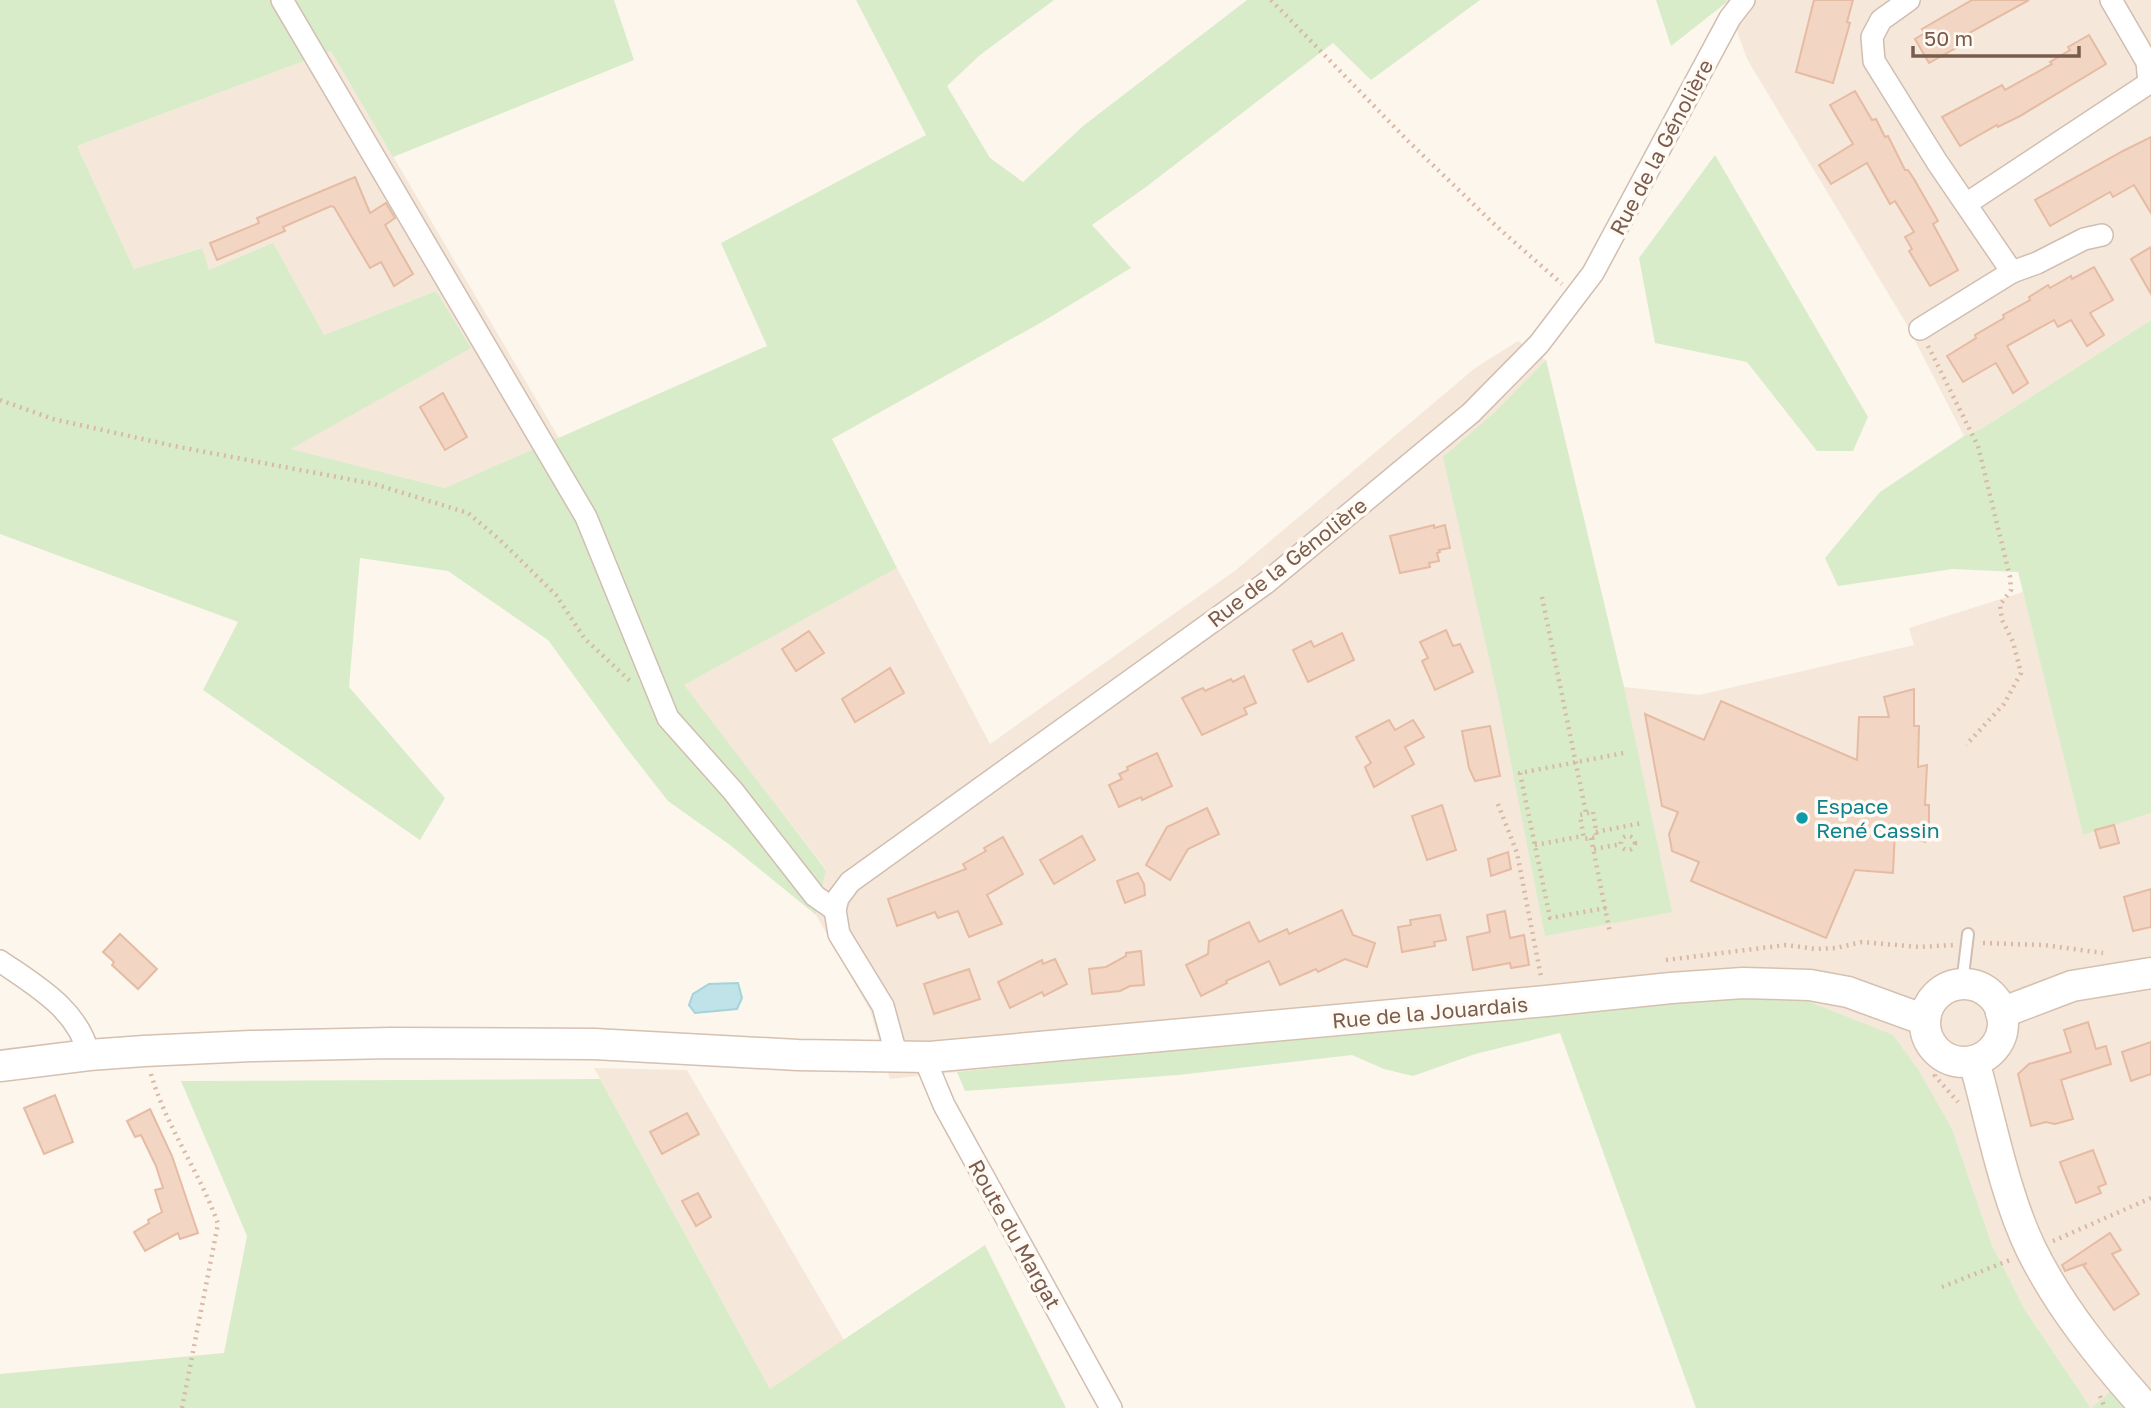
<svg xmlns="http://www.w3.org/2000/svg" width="2151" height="1408" viewBox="0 0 2151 1408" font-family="'Golos Text',sans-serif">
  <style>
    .residential { fill: #f5e8da }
    .green { fill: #d8ecc9 }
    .water { fill: #bfe3e8; stroke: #a5d3da; stroke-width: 2 }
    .building { fill: #f3d5c3; stroke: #e6bba3; stroke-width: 2 }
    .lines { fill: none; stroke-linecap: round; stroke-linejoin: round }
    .lane-casing { stroke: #d1beb0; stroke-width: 14 }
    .street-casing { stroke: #d1beb0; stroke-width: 24 }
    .secondary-casing { stroke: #d6c0b0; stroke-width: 33 }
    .path { stroke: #d9b8a5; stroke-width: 4.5; stroke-dasharray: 2 5; stroke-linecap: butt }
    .lane { stroke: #fff; stroke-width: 10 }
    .street { stroke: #fff; stroke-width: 21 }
    .secondary { stroke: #fff; stroke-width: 30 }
    .culture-dot { fill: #0f9aa8; stroke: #fffaf3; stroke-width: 2.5 }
    .labels { text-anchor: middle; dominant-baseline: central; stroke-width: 7; stroke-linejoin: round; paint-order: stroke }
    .street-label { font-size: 21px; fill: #7a5c4d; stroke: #fffaf3 }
    .culture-label { font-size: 21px; fill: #0d838f; stroke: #fffaf3; text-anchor: start }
  </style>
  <rect width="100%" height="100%" fill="#fdf6ec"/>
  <g class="residential">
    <path d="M 1726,0 L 2151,0 L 2151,320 L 1981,429 L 1964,436 L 1906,323 L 1747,59 Z"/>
    <path d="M 331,51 L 559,438 L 445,488 L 290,449 L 470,348 L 436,291 L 324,335 L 209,270 L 201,248 L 134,269 L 77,146 Z"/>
    <path d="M 1518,341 L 1546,360 L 1624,687 L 1699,695 L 1914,645 L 1909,628 L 2023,592 L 2083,834 L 2151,813 L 2151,1388 L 2130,1376 L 2091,1408 L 2025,1310 L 1992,1245 L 1952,1129 L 1892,1035 L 1800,998 L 1490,1017 L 890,1079 L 870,1010 L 816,915 L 826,869 L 683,685 L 897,568 L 990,744 L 1236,570 L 1475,368 Z"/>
    <path d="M 594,1068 L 687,1070 L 844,1340 L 770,1389 Z"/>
  </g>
  <g class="green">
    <path d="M 0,0 L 614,0 L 634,60 L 393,157 L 331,51 L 77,146 L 134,269 L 202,248 L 209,270 L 273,243 L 324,335 L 436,291 L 471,348 L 291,449 L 445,488 L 767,346 L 721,243 L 926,135 L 856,0 L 1054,0 L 980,55 L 947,86 L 990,158 L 1023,182 L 1083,126 L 1247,0 L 1480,0 L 1371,80 L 1333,43 L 1146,187 L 1092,225 L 1131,268 L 1042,322 L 832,439 L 897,568 L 684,685 L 826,870 L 816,915 L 730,845 L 668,801 L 625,746 L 548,640 L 448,571 L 360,558 L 349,687 L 445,798 L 420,840 L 203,690 L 238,622 L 0,534 Z"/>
    <path d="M 1656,0 L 1726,0 L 1727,2 L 1671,46 Z"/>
    <path d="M 1715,155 L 1868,417 L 1853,451 L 1817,451 L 1747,362 L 1655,343 L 1639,258 Z"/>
    <path d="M 2151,320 L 2151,813 L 2083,835 L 2018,572 L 1953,569 L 1838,586 L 1825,558 L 1880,492 L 1964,436 L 1981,429 Z"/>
    <path d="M 1546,360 L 1624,687 L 1672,912 L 1545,936 L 1499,702 L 1443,457 L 1494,413 Z"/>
    <path d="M 1800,998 L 1893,1035 L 1919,1071 L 1952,1129 L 1992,1245 L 2025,1310 L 2091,1408 L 2130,1375 L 2151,1388 L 2151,1408 L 1696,1408 L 1560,1033 L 1475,1054 L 1413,1076 L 1384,1069 L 1352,1055 L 1178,1075 L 965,1091 L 957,1072 L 1490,1017 L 1707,999 Z"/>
    <path d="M 600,1079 L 770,1389 L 985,1245 L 1066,1408 L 0,1408 L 0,1374 L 224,1353 L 247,1236 L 181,1081 Z"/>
  </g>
  <path class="water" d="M 738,983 L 742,998 L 737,1009 L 695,1013 L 689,1005 L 693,994 L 709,984 Z"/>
  <g class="building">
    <path d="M 1814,0 L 1853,0 L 1847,22 L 1850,23 L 1833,83 L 1796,72 Z"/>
    <path d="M 1972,0 L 2029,0 L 1960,38 L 1963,44 L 1929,63 L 1915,39 L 1925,33 L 1922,29 Z"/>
    <path d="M 2089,35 L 2106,64 L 2020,116 L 1998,127 L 1997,125 L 1960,146 L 1942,117 L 2002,85 L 2005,90 L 2052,64 L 2050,62 L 2070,50 L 2068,47 Z"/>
    <path d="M 1855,91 L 1872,120 L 1876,119 L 1885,137 L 1888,136 L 1905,170 L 1908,170 L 1914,179 L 1938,221 L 1933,224 L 1958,270 L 1930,286 L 1909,251 L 1912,249 L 1905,237 L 1914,232 L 1895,201 L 1890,204 L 1867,163 L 1831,184 L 1819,165 L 1853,144 L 1830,105 Z"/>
    <path d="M 2151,137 L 2151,213 L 2134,185 L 2113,197 L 2110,192 L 2050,226 L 2035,200 L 2123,151 Z"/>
    <path d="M 355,177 L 370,213 L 386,203 L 395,218 L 385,225 L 413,274 L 394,286 L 381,262 L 370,268 L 334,207 L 331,206 L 283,227 L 285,231 L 217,260 L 210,243 L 259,223 L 257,218 Z"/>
    <path d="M 2151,247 L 2151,294 L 2131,259 Z"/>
    <path d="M 2094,267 L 2113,300 L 2090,313 L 2104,335 L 2087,346 L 2071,320 L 2058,327 L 2054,320 L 2007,346 L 2028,383 L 2013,393 L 1996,363 L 1963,382 L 1947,356 L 1976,338 L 1975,335 L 2004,318 L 2003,315 L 2030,300 L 2029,297 L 2048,285 L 2050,288 L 2071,276 L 2072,279 Z"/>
    <path d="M 443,393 L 467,437 L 445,450 L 420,407 Z"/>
    <path d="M 1434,525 L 1434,528 L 1445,525 L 1450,548 L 1439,550 L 1440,552 L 1437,553 L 1439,561 L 1429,563 L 1430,567 L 1400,573 L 1390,536 Z"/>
    <path d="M 1446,630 L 1453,646 L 1460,644 L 1473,672 L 1435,690 L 1422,661 L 1428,658 L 1420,642 Z"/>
    <path d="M 809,631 L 824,653 L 796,671 L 782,649 Z"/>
    <path d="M 1342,633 L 1354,660 L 1308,682 L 1293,650 L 1311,641 L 1314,647 Z"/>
    <path d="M 890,668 L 904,693 L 855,722 L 842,699 Z"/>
    <path d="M 1244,676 L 1256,703 L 1244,708 L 1247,714 L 1202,735 L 1182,698 L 1196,691 L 1203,688 L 1205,691 L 1231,679 L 1233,682 Z"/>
    <path d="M 1914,689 L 1914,726 L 1919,726 L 1918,767 L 1927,765 L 1925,805 L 1929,805 L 1929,830 L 1925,828 L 1925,842 L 1895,830 L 1893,873 L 1855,870 L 1826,938 L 1691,881 L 1699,862 L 1672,851 L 1669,834 L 1678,812 L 1662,806 L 1645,714 L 1704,740 L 1721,701 L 1857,760 L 1859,717 L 1889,717 L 1884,697 Z"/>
    <path d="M 1389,720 L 1395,730 L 1413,720 L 1424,737 L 1405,747 L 1414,764 L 1374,787 L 1365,767 L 1371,763 L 1356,737 Z"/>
    <path d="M 1490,726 L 1500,776 L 1475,781 L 1469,768 L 1462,731 Z"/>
    <path d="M 1157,753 L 1172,786 L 1142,800 L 1141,797 L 1119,807 L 1109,785 L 1122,779 L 1119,774 L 1128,770 L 1127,767 Z"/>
    <path d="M 1442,805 L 1456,850 L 1427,860 L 1412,816 Z"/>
    <path d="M 1207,808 L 1219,834 L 1188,849 L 1170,880 L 1146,865 L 1167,827 Z"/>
    <path d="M 2114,825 L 2119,843 L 2100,848 L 2095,830 Z"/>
    <path d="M 1082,836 L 1095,860 L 1054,884 L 1040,860 Z"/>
    <path d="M 1003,837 L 1023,874 L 987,895 L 1002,924 L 969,937 L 958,911 L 938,918 L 935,912 L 897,926 L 888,899 L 966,869 L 963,864 L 986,851 L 984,848 Z"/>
    <path d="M 1508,852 L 1511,869 L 1491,876 L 1488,859 Z"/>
    <path d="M 1138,873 L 1144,884 L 1145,895 L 1125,903 L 1117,881 Z"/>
    <path d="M 2151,889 L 2151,927 L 2133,931 L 2124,897 Z"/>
    <path d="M 1342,910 L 1353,935 L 1375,943 L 1367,967 L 1345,959 L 1318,972 L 1316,969 L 1280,985 L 1269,961 L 1226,981 L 1227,983 L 1201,996 L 1186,965 L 1208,954 L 1209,941 L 1249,922 L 1259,942 L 1287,929 L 1289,934 Z"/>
    <path d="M 1505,911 L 1510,938 L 1524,935 L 1529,965 L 1511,968 L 1510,963 L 1473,970 L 1467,937 L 1490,932 L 1487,915 Z"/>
    <path d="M 1440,915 L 1446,940 L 1434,942 L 1435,946 L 1402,952 L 1398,927 L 1411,925 L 1410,920 Z"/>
    <path d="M 120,934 L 157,969 L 138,989 L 112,965 L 114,962 L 103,952 Z"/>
    <path d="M 1141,951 L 1144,985 L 1130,986 L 1120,991 L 1092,994 L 1089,969 L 1106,967 L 1126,956 L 1126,953 Z"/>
    <path d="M 1055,959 L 1067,984 L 1044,996 L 1042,992 L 1010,1008 L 998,982 L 1042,960 L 1043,964 Z"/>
    <path d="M 969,969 L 980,999 L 934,1014 L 924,984 Z"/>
    <path d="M 2088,1022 L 2096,1049 L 2106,1046 L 2111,1064 L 2061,1080 L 2073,1119 L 2055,1124 L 2046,1122 L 2031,1126 L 2018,1074 L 2029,1064 L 2071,1052 L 2064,1030 Z"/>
    <path d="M 2151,1042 L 2151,1074 L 2131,1081 L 2122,1052 Z"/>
    <path d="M 55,1095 L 73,1142 L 44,1154 L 24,1108 Z"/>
    <path d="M 150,1109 L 172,1156 L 198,1233 L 180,1239 L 178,1233 L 145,1251 L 134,1232 L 149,1223 L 148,1220 L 162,1212 L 155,1190 L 163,1188 L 156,1166 L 141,1135 L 135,1137 L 127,1121 Z"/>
    <path d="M 687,1113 L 699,1134 L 662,1154 L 650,1132 Z"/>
    <path d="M 2093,1150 L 2106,1184 L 2098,1187 L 2101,1193 L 2076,1203 L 2060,1162 Z"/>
    <path d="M 698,1193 L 711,1217 L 696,1226 L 682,1201 Z"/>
    <path d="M 2110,1233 L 2121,1250 L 2112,1254 L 2139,1294 L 2114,1310 L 2083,1265 L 2087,1263 L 2065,1271 L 2062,1265 Z"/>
  </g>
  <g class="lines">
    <g class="lane-casing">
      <path id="lane" d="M 1962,984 L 1968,934"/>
    </g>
    <g class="street-casing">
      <g id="street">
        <path d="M 282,0 L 586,517 L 668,718 L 733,791 L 815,896 L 835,910"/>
        <path d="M 1909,0 L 1881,20 L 1872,37 L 1874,61 L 1937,162 L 2012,272"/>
        <path d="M 1966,204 L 2149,83 L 2147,62 L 2111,0"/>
        <path d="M 1920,329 L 2012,272 L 2037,263 L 2084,239 L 2102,235"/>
        <path d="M 0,961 C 36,986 78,1009 89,1055"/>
        <path d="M 897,1057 L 883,1006 L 839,934 L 835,910 L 838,898 L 850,882 L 1266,583 L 1471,413 L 1539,344 L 1593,273 L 1730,18 L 1744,0"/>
        <path d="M 930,1057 L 929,1069 L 944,1105 L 1111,1408"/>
      </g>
    </g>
    <g class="secondary-casing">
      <g id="secondary">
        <circle cx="1964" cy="1023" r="39"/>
        <path d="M 2001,1013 L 2072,986 L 2151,973"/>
        <path d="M 1974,1061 C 1991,1121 2004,1193 2031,1249 C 2059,1306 2101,1358 2143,1405 L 2148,1408"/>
        <path d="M 0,1066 L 89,1055 L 144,1051 L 251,1046 L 391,1043 L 594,1044 L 798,1055 L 930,1057 L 1546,1001 L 1671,988 L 1743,983 L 1810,985 L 1848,992 L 1925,1020"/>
      </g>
    </g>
    <g class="path">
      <path d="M 1271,0 L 1408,141 L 1495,225 L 1562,284"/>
      <path d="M 1928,346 L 1978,446 L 2010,577 L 2011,590 L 2000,605 L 2002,620 L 2013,642 L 2021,673 L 2004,704 L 1966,745"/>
      <path d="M 0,400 L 53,419 L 174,446 L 374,484 L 468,513 L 500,540 L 556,595 L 585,639 L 630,681"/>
      <path d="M 1542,597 L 1586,813"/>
      <path d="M 1498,804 L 1517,853 L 1541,977"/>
      <path d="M 1593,812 L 1597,837 L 1584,839 L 1580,815 Z"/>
      <path d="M 1596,832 L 1642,823"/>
      <circle cx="1628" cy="843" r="7"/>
      <path d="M 1591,838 L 1610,933"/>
      <path d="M 1535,845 L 1583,836"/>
      <path d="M 1594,849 L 1621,844"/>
      <path d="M 1606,908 L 1550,918 L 1520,773 L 1624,753"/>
      <path d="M 1983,943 L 2044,945 L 2103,953"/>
      <path d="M 1666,960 L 1786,945 L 1816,949 L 1836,948 L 1862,942 L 1920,947 L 1953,945"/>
      <path d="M 1942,1055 L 1936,1065 L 1935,1076 L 1958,1102"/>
      <path d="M 151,1074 C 166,1127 200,1172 218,1224 L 182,1408"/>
      <path d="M 2053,1241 L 2151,1198"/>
      <path d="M 1942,1287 L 2010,1260"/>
      <path d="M 2100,1396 L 2105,1408"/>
    </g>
    <use href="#lane" class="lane"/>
    <use href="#street" class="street"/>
    <use href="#secondary" class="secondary"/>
  </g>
  <circle class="culture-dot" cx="1802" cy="818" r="7"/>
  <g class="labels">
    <g class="street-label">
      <text transform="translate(1661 147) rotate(-62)">Rue de la Génolière</text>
      <text transform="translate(1287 562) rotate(-38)">Rue de la Génolière</text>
      <text transform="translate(1430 1012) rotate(-5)">Rue de la Jouardais</text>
      <text transform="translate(1015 1234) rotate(61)">Route du Margat</text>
    </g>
    <g class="culture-label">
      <text x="1816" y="806">Espace<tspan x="1816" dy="24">René Cassin</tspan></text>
    </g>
  </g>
  <path d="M1913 46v10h166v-10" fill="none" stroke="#7a5c4d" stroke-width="3.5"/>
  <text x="1924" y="46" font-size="21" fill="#7a5c4d" stroke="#fffaf3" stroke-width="5" paint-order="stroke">50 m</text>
</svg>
